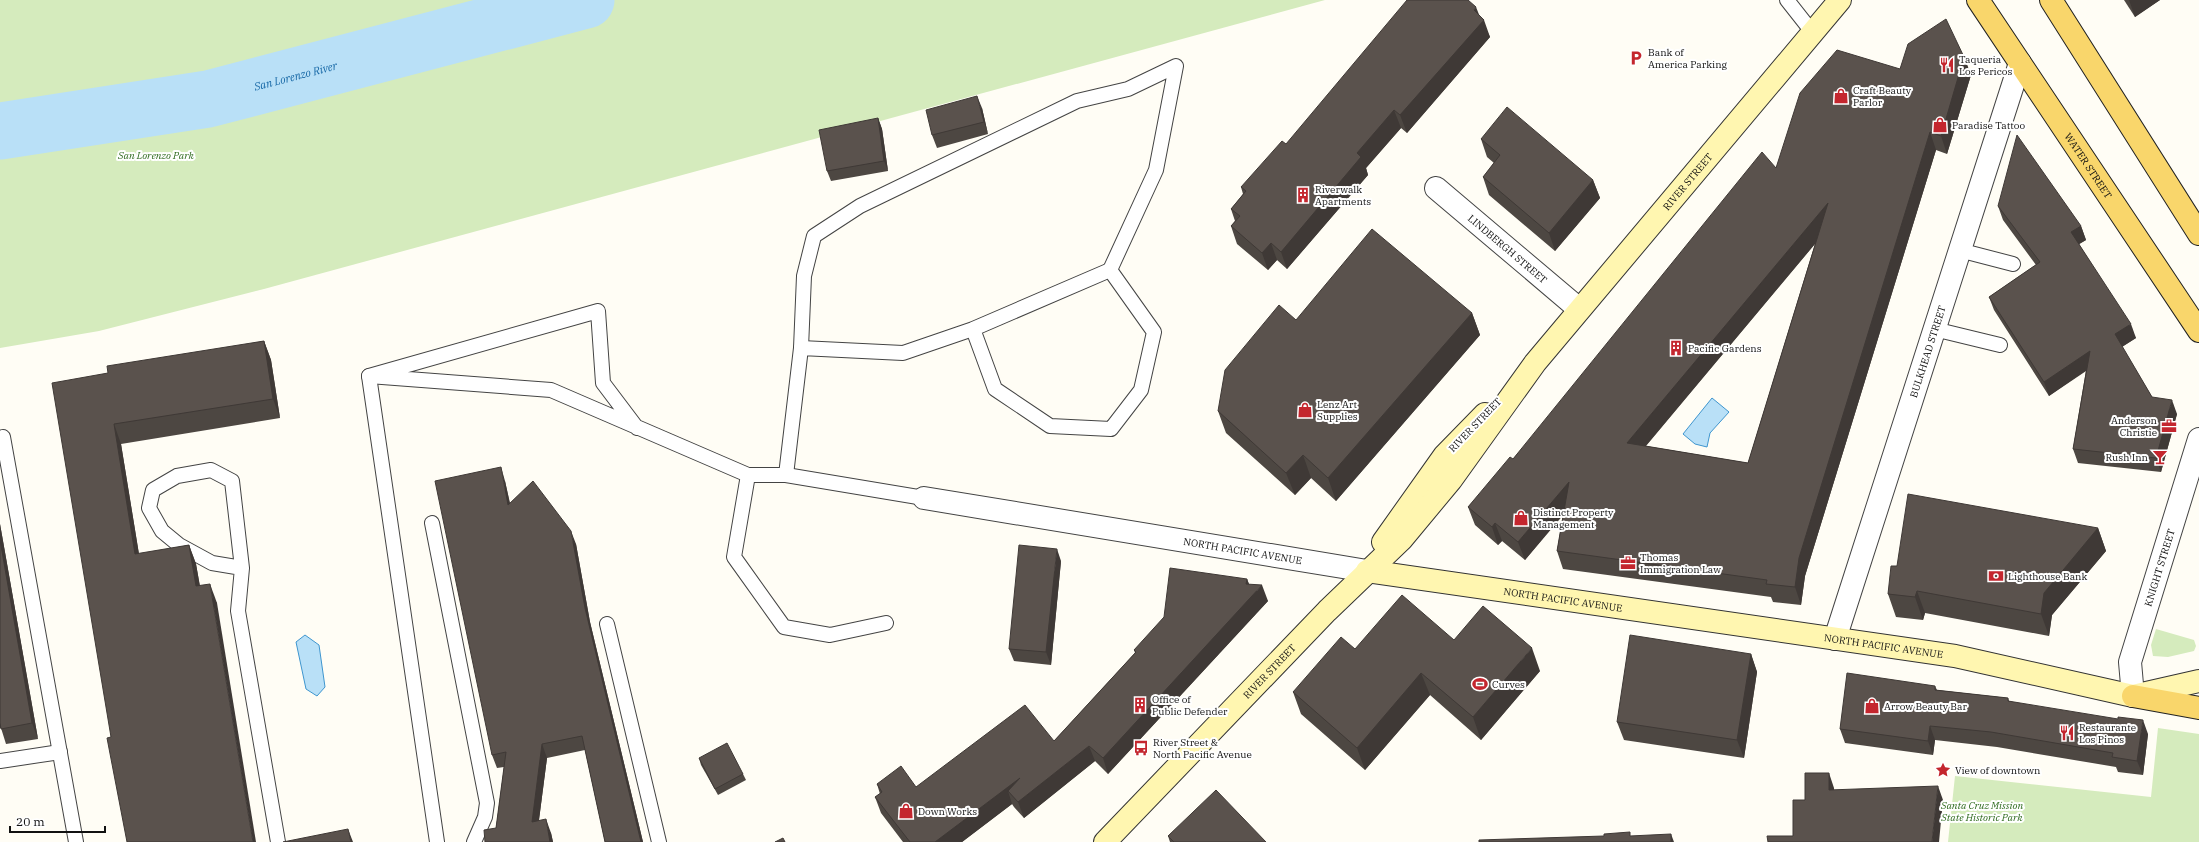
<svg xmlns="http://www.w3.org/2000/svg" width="2199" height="842" viewBox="0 0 2199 842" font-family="'IBM Plex Serif',serif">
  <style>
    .green { fill: #d5ebbd }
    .water { fill: #b9e0f7; stroke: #3f96cf }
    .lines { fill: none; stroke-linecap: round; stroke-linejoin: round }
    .river { stroke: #b9e0f7; stroke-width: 57 }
    .lane-casing { stroke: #444; stroke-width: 16 }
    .street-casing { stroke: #444; stroke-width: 24 }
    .secondary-casing { stroke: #333; stroke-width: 24 }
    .primary-casing { stroke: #222; stroke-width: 24 }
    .lane { stroke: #fff; stroke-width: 14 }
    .street { stroke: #fff; stroke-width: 22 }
    .secondary { stroke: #fff6b0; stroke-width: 22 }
    .primary { stroke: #f9d66b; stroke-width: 22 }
    .wall { fill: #4d4742; fill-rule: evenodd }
    .shaded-wall { fill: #3f3936 }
    .building { fill: #5a524d; stroke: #3f3936; fill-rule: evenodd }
    .labels { text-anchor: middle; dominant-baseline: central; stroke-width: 4; stroke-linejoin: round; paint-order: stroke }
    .poi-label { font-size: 10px; fill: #111; stroke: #fff; text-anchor: start }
    .park-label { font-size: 10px; font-style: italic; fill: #2f6b1f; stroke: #fff }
    .street-label { font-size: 10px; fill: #111; stroke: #fff }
    .water-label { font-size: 11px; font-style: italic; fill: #1768a6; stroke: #fff }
  </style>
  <rect width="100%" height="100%" fill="#fffdf5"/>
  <g class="green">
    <path d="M 0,0 L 1325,0 L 264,289 L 99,331 L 0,348 Z"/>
    <path d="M 2156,629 L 2194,640 L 2196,646 L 2194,651 L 2168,657 L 2153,656 L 2151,645 Z"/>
    <path d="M 2158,728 L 2199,734 L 2199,842 L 1948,842 L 1955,776 L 2151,797 Z"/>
  </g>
  <g class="water">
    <path d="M 1712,398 L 1729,412 L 1710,433 L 1707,447 L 1695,444 L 1683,434 Z"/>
    <path d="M 305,635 L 319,645 L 325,687 L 317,696 L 306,689 L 296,642 Z"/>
  </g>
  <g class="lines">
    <path class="river" id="s1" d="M 0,131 L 208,99 L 586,0"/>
    <g class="lane-casing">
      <g id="lane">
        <path d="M 1787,0 L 1813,33"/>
        <path d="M 1959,250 L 2013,264"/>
        <path d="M 1934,329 L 2000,345"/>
        <path d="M 801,348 L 804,276 L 814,236 L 860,206 L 1077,101 L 1128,89 L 1176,66 L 1156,170 L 1110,270"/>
        <path d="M 369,376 L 437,842"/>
        <path d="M 637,428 L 603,383 L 598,311 L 369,376 L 551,390 L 748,475 L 786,475 L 924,498"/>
        <path d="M 3,437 L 76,842"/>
        <path d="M 748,475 L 734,557 L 784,627 L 830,635 L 886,623"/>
        <path d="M 786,475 L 801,348 L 903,353 L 973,329 L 995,389 L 1050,426 L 1111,429 L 1141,390 L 1154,332 L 1110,270 L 973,329"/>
        <path d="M 432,523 L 487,803 L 485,817 L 474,842"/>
        <path d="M 242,568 L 212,563 L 179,545 L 162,531 L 149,508 L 153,490 L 177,476 L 211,470 L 232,481 L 242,568 L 238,611 L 278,842"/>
        <path d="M 607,624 L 659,842"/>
        <path d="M 0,761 L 60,752"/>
      </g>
    </g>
    <g class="street-casing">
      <g id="street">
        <path id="s2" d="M 1436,188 L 1579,309"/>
        <path id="s3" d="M 924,498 L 1367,571"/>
        <path id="s4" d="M 1835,639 L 2020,63"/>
        <path id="s5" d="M 2133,696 L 2130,662 L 2199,439"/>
      </g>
    </g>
    <g class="secondary-casing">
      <g id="secondary">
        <path d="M 1383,542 L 1444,456 L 1485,414"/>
        <path id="s6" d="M 1367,571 L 1955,656 L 2133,696 L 2199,681"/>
        <path id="s7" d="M 1105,842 L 1327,611 L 1402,539 L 1451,480 L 1535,363 L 1840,0"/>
      </g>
    </g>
    <g class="primary-casing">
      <g id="primary">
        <path id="s8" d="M 1978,0 L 2199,331"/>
        <path d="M 2051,0 L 2199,234"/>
        <path d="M 2133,696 L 2199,708"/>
      </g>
    </g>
    <use href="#lane" class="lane"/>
    <use href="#street" class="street"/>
    <use href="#secondary" class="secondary"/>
    <use href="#primary" class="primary"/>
  </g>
  <g class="wall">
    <path d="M 2124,0 L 2160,0 L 2135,17 Z"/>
    <path d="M 1479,15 L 1490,37 L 1407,133 L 1401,128 L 1366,168 L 1368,175 L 1287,269 L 1277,260 L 1268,270 L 1237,244 L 1231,226 L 1235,221 L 1231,209 L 1243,194 L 1241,187 Z"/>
    <path d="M 1964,57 L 1971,75 L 1947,154 L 1936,150 L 1805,576 L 1801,605 L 1773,602 L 1771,597 L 1563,569 L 1557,551 L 1563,514 L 1525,560 L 1502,541 L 1498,545 L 1475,525 L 1468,507 L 1513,459 L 1776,168 L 1900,69 ZM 1815,244 L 1748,463 L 1646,446 Z"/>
    <path d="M 982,108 L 988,134 L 937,148 L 932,135 Z"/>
    <path d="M 878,118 L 882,129 L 888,171 L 831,181 L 827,171 Z"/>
    <path d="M 1481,139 L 1593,180 L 1600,198 L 1555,251 L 1489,195 L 1483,177 L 1494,163 L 1487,157 Z"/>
    <path d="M 1998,206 L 2081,226 L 2086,240 L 2079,244 L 2136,338 L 2122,347 L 2152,397 L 2177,414 L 2161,472 L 2078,463 L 2073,449 L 2086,370 L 2049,396 L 1994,310 L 1989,297 L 2036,265 L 2003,220 Z"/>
    <path d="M 1472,313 L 1480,335 L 1336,501 L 1311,478 L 1295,495 L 1226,433 L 1218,411 L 1296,320 Z"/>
    <path d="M 264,341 L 271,360 L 280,418 L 121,444 L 139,554 L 189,545 L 196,564 L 200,586 L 217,603 L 111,737 L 108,373 Z"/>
    <path d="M 505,481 L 510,503 L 576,544 L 590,622 L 643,842 L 605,842 L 585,750 L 547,758 L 539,820 L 551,833 L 553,842 L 485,842 L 496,828 L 504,767 L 497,768 L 492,755 Z"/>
    <path d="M 0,524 L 38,739 L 6,744 L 1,728 L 0,728 Z"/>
    <path d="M 2098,528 L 2106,551 L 2052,615 L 2049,636 L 1925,613 L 1923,620 L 1896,617 L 1888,594 L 1897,566 Z"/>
    <path d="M 1061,561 L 1051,665 L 1014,661 L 1009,649 Z"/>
    <path d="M 1247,579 L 1249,584 L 1268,601 L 1108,774 L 1095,761 L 1024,818 L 1014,807 L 1012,804 L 962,842 L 903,842 L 881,813 L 875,797 L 880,794 L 877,784 L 916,787 L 1054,741 L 1135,653 L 1134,650 Z"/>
    <path d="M 1454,640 L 1540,671 L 1481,740 L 1430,695 L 1365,770 L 1301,714 L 1293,692 L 1355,649 Z"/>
    <path d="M 1751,654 L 1757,672 L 1744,758 L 1624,740 L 1617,722 Z"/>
    <path d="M 1935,686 L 1937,690 L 2008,698 L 2009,701 L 2148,734 L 2143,775 L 2118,772 L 2116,767 L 1997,747 L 1935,740 L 1933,755 L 1845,743 L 1840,729 Z"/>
    <path d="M 699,758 L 743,774 L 746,780 L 718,795 L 701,765 Z"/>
    <path d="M 1168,836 L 1266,842 L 1170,842 Z"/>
  </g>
  <g class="shaded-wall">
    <path d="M 2129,0 L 2160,0 L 2135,17 Z"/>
    <path d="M 1476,7 L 1482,22 L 1484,20 L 1490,37 L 1407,133 L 1400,115 Z"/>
    <path d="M 1964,57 L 1971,75 L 1947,154 L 1941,136 Z"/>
    <path d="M 977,96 L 982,108 L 988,134 L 984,122 Z"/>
    <path d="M 1394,110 L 1401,128 L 1366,168 L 1368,175 L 1287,269 L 1281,252 L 1357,153 Z"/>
    <path d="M 878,118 L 882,129 L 888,171 L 884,161 Z"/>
    <path d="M 1930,132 L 1936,150 L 1805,576 L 1801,605 L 1795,587 L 1799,558 Z"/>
    <path d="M 1593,180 L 1600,198 L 1555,251 L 1549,233 Z"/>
    <path d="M 1828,203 L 1834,221 L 1633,461 L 1627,443 Z"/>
    <path d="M 2081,226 L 2086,240 L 2076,246 L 2071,232 Z"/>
    <path d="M 1271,243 L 1277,260 L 1268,270 L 1262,253 Z"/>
    <path d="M 1472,313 L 1480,335 L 1336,501 L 1328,478 Z"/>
    <path d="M 2131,324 L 2136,338 L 2120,348 L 2115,334 Z"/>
    <path d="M 264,341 L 271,360 L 280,418 L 273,399 Z"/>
    <path d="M 2090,351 L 2095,365 L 2049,396 L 2044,382 Z"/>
    <path d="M 2172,400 L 2177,414 L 2161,472 L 2156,458 Z"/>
    <path d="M 114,424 L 121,444 L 142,573 L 135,554 Z"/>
    <path d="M 1303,455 L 1311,478 L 1295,495 L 1286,473 Z"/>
    <path d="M 501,467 L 505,481 L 513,519 L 508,505 Z"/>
    <path d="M 1569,482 L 1576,500 L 1525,560 L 1518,542 Z"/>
    <path d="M 1495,523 L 1502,541 L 1498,545 L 1492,527 Z"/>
    <path d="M 0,524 L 38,739 L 32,723 L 0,540 Z"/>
    <path d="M 2098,528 L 2106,551 L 2052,615 L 2049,636 L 2041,614 L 2044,593 Z"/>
    <path d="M 571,531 L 576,544 L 590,622 L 643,842 L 641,842 L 585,608 Z"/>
    <path d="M 189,545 L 196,564 L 203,605 L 196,586 Z"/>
    <path d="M 1057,549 L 1061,561 L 1051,665 L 1046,652 Z"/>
    <path d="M 1247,579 L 1253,595 L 1262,585 L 1268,601 L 1108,774 L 1103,758 L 1246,584 Z"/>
    <path d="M 210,584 L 217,603 L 256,842 L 253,842 Z"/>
    <path d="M 1917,591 L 1925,613 L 1923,620 L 1915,597 Z"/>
    <path d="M 1532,648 L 1540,671 L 1481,740 L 1473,717 Z"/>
    <path d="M 1751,654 L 1757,672 L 1744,758 L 1737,740 Z"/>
    <path d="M 1421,673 L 1430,695 L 1365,770 L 1357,748 Z"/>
    <path d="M 2143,720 L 2148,734 L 2143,775 L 2137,761 Z"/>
    <path d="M 1930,726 L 1935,740 L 1933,755 L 1928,741 Z"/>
    <path d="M 542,744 L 547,758 L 537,835 L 532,822 Z"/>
    <path d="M 1089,746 L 1095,761 L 1024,818 L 1018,802 Z"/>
    <path d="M 1829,773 L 1834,788 L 1835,805 L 1829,790 Z"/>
    <path d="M 1020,778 L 1008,791 L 1012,804 L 962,842 L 935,842 Z"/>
    <path d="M 1938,786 L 1943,800 L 1939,842 L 1932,842 Z"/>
    <path d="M 546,819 L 551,833 L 553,842 L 550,842 Z"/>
    <path d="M 348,829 L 353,842 L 351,842 Z"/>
    <path d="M 1671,834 L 1674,842 L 1671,842 Z"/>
  </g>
  <g class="building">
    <path d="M 1407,0 L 1468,0 L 1476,7 L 1474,10 L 1484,20 L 1400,115 L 1394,110 L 1357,153 L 1361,157 L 1281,252 L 1271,243 L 1262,253 L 1231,226 L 1240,216 L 1231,209 L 1246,191 L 1241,187 L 1282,141 L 1286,144 Z"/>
    <path d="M 1946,19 L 1964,57 L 1941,136 L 1930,132 L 1799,558 L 1795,587 L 1766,584 L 1767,580 L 1557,551 L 1569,482 L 1518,542 L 1495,523 L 1492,527 L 1468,507 L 1510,457 L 1513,459 L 1762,152 L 1776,168 L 1800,93 L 1837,50 L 1900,69 L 1908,44 ZM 1828,203 L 1748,463 L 1627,443 Z"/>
    <path d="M 977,96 L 984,122 L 932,135 L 926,110 Z"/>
    <path d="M 1507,107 L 1593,180 L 1549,233 L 1483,177 L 1500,155 L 1481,139 Z"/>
    <path d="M 878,118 L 884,161 L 827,171 L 819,130 Z"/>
    <path d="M 2017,135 L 2081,226 L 2071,232 L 2131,324 L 2115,334 L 2152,397 L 2172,400 L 2156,458 L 2073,449 L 2090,351 L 2044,382 L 1989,297 L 2040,262 L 1998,206 Z"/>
    <path d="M 1372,229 L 1472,313 L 1328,478 L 1303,455 L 1286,473 L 1218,411 L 1225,370 L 1279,305 L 1296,320 Z"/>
    <path d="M 264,341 L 273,399 L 114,424 L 135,554 L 189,545 L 196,586 L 210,584 L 253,842 L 127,842 L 107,738 L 111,737 L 52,383 L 108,373 L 107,366 Z"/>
    <path d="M 501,467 L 508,505 L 533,481 L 571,531 L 585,608 L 641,842 L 605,842 L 582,736 L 542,744 L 532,822 L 546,819 L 550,842 L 485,842 L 484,830 L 496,828 L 506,752 L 492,755 L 435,481 Z"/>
    <path d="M 1908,494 L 2098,528 L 2044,593 L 2041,614 L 1917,591 L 1915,597 L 1888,594 L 1891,566 L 1897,566 Z"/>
    <path d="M 0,540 L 32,723 L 1,729 L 0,723 Z"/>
    <path d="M 1019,545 L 1057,549 L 1046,652 L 1009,649 Z"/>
    <path d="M 1170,568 L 1247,579 L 1246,584 L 1262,585 L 1103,758 L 1089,746 L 1018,802 L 1008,791 L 1020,778 L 935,842 L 910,842 L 875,797 L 882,792 L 877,784 L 901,766 L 916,787 L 1025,705 L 1054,741 L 1136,652 L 1134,650 L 1164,617 Z"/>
    <path d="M 1402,595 L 1454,640 L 1483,606 L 1532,648 L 1473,717 L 1421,673 L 1357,748 L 1293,692 L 1341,637 L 1355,649 Z"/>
    <path d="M 1630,635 L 1751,654 L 1737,740 L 1617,722 Z"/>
    <path d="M 1847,673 L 1935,686 L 1935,690 L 2008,698 L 2008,701 L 2118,719 L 2118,717 L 2143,720 L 2137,761 L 2112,757 L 2113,753 L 1991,732 L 1930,726 L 1928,741 L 1840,729 Z"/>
    <path d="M 727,743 L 743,774 L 715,789 L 699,758 Z"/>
    <path d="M 1805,773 L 1829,773 L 1829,790 L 1938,786 L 1932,842 L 1768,842 L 1767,836 L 1793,836 L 1793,800 L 1805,800 Z"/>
    <path d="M 1216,790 L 1266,842 L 1174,842 L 1168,836 Z"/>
    <path d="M 348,829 L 351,842 L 283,842 Z"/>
    <path d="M 1630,832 L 1630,836 L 1671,834 L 1671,842 L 1479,842 L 1479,840 L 1604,836 L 1604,834 Z"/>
    <path d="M 783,838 L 785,842 L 775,842 Z"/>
  </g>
  <defs>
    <g id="parking-bare" transform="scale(1.2)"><path d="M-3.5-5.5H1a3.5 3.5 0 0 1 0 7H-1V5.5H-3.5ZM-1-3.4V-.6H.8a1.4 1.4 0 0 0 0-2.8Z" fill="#c4262e" stroke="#fff" stroke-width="2.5" paint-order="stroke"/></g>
    <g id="restaurant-bare" transform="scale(1.2)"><path d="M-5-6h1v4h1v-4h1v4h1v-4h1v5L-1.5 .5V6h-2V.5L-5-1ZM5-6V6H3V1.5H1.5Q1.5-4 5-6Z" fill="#c4262e" stroke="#fff" stroke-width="2.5" paint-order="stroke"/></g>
    <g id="shop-bare" transform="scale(1.2)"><path d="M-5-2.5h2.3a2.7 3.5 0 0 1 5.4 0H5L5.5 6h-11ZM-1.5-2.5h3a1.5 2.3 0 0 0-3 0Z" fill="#c4262e" stroke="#fff" stroke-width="2.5" paint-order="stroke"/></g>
    <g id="building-bare" transform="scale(1.2)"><path d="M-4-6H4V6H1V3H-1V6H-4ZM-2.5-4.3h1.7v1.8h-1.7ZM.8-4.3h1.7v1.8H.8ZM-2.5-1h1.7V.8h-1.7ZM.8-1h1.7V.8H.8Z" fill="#c4262e" stroke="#fff" stroke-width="2.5" paint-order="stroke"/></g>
    <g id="office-bare" transform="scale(1.2)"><path d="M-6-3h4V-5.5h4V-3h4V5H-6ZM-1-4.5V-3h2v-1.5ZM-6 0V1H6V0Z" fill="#c4262e" stroke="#fff" stroke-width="2.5" paint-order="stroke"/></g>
    <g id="bar-bare" transform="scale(1.2)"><path d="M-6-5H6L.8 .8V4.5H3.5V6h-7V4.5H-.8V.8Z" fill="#c4262e" stroke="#fff" stroke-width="2.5" paint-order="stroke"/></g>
    <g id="bank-bare" transform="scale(1.2)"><path d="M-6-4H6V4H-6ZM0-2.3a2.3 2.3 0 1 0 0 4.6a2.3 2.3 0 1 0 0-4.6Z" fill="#c4262e" stroke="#fff" stroke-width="2.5" paint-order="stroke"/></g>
    <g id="stadium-bare" transform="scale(1.2)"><path d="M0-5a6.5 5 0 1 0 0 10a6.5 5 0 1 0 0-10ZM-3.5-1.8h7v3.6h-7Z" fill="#c4262e" stroke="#fff" stroke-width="2.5" paint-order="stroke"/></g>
    <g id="bus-bare" transform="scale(1.2)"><path d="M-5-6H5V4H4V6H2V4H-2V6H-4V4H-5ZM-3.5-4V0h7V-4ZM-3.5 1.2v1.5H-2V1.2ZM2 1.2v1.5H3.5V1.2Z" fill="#c4262e" stroke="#fff" stroke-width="2.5" paint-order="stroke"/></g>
    <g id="sight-bare" transform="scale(1.2)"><path d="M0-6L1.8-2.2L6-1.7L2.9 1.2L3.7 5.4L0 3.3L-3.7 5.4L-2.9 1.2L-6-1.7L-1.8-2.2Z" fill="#c4262e" stroke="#fff" stroke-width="2.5" paint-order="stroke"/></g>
  </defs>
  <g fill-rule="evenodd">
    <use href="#parking-bare" x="1636" y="58"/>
    <use href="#restaurant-bare" x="1947" y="65"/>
    <use href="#shop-bare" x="1841" y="96"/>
    <use href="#shop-bare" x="1940" y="125"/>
    <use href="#building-bare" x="1303" y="195"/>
    <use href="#building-bare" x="1676" y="348"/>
    <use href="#shop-bare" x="1305" y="410"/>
    <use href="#office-bare" x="2169" y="426"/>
    <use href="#bar-bare" x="2160" y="457"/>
    <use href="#shop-bare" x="1521" y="518"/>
    <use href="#office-bare" x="1628" y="563"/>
    <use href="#bank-bare" x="1996" y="576"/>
    <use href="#stadium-bare" x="1480" y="684"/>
    <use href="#building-bare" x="1140" y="705"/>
    <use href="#shop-bare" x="1872" y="706"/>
    <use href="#restaurant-bare" x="2067" y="733"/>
    <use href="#bus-bare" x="1141" y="748"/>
    <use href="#sight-bare" x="1943" y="770"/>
    <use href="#shop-bare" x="906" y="811"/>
  </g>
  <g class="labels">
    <g class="poi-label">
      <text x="1648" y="52">Bank of<tspan x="1648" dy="12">America Parking</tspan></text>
      <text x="1959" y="59">Taqueria<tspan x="1959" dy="12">Los Pericos</tspan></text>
      <text x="1853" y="90">Craft Beauty<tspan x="1853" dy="12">Parlor</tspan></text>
      <text x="1952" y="125">Paradise Tattoo</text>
      <text x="1315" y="189">Riverwalk<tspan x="1315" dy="12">Apartments</tspan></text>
      <text x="1688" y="348">Pacific Gardens</text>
      <text x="1317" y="404">Lenz Art<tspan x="1317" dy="12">Supplies</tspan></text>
      <text x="2157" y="420" text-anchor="end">Anderson<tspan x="2157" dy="12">Christie</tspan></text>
      <text x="2148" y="457" text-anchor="end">Rush Inn</text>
      <text x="1533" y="512">Distinct Property<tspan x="1533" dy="12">Management</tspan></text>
      <text x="1640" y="557">Thomas<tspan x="1640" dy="12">Immigration Law</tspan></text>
      <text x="2008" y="576">Lighthouse Bank</text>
      <text x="1492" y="684">Curves</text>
      <text x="1152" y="699">Office of<tspan x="1152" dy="12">Public Defender</tspan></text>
      <text x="1884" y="706">Arrow Beauty Bar</text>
      <text x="2079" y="727">Restaurante<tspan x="2079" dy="12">Los Pinos</tspan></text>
      <text x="1153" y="742">River Street &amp;<tspan x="1153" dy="12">North Pacific Avenue</tspan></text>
      <text x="1955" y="770">View of downtown</text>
      <text x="918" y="811">Down Works</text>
    </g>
    <g class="park-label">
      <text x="156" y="155">San Lorenzo Park</text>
      <text x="1982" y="805">Santa Cruz Mission<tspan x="1982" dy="12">State Historic Park</tspan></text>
    </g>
    <g class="street-label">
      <text stroke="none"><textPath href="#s8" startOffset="199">WATER STREET</textPath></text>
      <text stroke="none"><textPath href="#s7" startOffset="882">RIVER STREET</textPath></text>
      <text stroke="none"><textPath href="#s2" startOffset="94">LINDBERGH STREET</textPath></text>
      <text stroke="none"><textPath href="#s4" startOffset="302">BULKHEAD STREET</textPath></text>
      <text transform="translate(1475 425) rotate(-46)">RIVER STREET</text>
      <text stroke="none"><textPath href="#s3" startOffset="323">NORTH PACIFIC AVENUE</textPath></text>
      <text stroke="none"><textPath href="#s5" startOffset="133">KNIGHT STREET</textPath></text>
      <text stroke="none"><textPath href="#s6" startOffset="198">NORTH PACIFIC AVENUE</textPath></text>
      <text stroke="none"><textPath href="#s6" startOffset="522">NORTH PACIFIC AVENUE</textPath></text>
      <text stroke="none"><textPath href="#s7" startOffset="237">RIVER STREET</textPath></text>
    </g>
    <g class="water-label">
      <text stroke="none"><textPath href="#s1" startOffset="301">San Lorenzo River</textPath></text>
    </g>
  </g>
  <path d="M10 826v6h95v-6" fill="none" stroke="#111111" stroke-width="2"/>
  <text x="16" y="826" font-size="12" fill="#111111" stroke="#ffffff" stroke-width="3" paint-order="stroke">20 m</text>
</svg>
